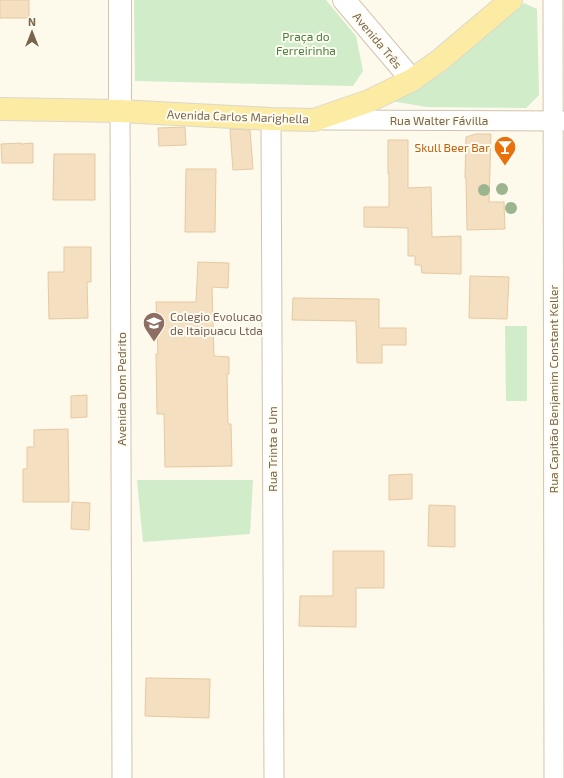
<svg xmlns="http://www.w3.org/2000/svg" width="564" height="778" viewBox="0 0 564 778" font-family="'Exo 2',sans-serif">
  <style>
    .green { fill: #d0ecc8 }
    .building { fill: #f4dfc1; stroke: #e7c9a1 }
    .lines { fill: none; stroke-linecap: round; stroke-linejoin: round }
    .street-casing { stroke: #d1c4af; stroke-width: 21 }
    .secondary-casing { stroke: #d4c5ad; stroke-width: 24 }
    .primary-casing { stroke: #dcd7d0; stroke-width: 24 }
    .street { stroke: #fff; stroke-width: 19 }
    .secondary { stroke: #fff; stroke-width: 22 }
    .primary { stroke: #fceca3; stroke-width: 22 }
    .tree { fill: #9bb68f }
    .labels { text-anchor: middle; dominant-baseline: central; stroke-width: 4; stroke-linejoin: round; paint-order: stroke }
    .park-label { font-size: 12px; fill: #4a8043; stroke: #fffcf2 }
    .street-label { font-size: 12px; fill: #7a654c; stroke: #fffcf2 }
    .food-label { font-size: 12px; fill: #c56008; stroke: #fffcf2; text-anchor: end }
    .education-label { font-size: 12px; fill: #785e54; stroke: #fffcf2; text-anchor: start }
  </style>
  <rect width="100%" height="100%" fill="#fdf9eb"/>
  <g class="green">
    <path d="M 134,0 L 326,0 L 356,36 L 363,71 L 353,86 L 135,81 Z"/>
    <path d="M 524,3 L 537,9 L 539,95 L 526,108 L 427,107 L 391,101 L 443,73 Z"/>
    <path d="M 505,326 L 527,326 L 527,401 L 506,401 Z"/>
    <path d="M 137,480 L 253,480 L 250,534 L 143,542 Z"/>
  </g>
  <g class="building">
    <rect x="0" y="0" width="29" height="18"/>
    <path d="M 185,127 L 186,145 L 159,146 L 158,128 Z"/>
    <path d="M 230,129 L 250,130 L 253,169 L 233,170 Z"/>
    <path d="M 476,134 L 491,134 L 489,202 L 504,202 L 505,229 L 467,230 L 466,178 L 465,178 L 466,137 Z"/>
    <path d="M 388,140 L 408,140 L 408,188 L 431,187 L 432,237 L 461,236 L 461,274 L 422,273 L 421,265 L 415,265 L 415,256 L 408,256 L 408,228 L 364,227 L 364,207 L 389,207 L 389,174 L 388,174 Z"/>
    <path d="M 21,143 L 21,144 L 33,143 L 33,163 L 2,163 L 1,144 Z"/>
    <path d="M 54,154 L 95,154 L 95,200 L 53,200 Z"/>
    <path d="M 186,169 L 216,169 L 215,232 L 185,232 Z"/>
    <path d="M 64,247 L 91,247 L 91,282 L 87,282 L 88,318 L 49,319 L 48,272 L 64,272 Z"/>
    <path d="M 198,262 L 229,263 L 228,288 L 212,287 L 214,356 L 229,357 L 229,374 L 227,374 L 228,424 L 231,424 L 232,466 L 165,467 L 164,414 L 157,414 L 156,354 L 158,354 L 156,302 L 196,302 Z"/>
    <path d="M 470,276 L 509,277 L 507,319 L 469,318 Z"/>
    <path d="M 293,298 L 379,299 L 379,328 L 406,328 L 406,345 L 382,345 L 382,363 L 357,363 L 356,321 L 292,320 Z"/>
    <path d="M 87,395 L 87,417 L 71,418 L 71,396 Z"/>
    <path d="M 68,429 L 69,502 L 23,502 L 23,469 L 27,469 L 27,447 L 34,447 L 34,430 Z"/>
    <path d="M 412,474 L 412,499 L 389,500 L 389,475 Z"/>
    <path d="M 72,502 L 90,503 L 89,530 L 71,529 Z"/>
    <path d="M 429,505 L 455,506 L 455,547 L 428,546 Z"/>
    <path d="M 333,551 L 384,551 L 384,588 L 356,588 L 356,627 L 299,626 L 300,596 L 333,596 Z"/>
    <path d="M 146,678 L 210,679 L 209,718 L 145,716 Z"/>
  </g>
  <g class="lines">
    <g class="street-casing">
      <g id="street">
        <path d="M 553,0 L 554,778"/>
        <path d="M 120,111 L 122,778"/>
        <path d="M 271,119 L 274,778"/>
        <path d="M 323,120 L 564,121"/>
      </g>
    </g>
    <g class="secondary-casing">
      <g id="secondary">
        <path d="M 120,0 L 120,111"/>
        <path d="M 344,0 L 412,80"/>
      </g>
    </g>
    <g class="primary-casing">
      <path id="primary" d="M 0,109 L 120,111 L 271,119 L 314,120 L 369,101 L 412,80 L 440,60 L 511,0"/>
    </g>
    <use href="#street" class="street"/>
    <use href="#secondary" class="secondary"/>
    <use href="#primary" class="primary"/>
  </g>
  <g class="tree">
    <circle cx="502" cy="189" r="6"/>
    <circle cx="484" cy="190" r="6"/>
    <circle cx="511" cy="208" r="6"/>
  </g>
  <defs>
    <g id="bar-pin" transform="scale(1.15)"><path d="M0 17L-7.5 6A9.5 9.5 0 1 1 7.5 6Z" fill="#e8710a" stroke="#fffcf2"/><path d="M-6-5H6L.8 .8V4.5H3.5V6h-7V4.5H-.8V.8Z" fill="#fff"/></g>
    <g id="school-pin" transform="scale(1.15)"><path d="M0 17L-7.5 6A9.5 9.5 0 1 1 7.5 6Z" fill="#8d6e63" stroke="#fffcf2"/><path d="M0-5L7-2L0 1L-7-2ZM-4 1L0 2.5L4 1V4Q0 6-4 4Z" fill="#fff"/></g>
  </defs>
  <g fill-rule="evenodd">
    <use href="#bar-pin" x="505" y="147"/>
    <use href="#school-pin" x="154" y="323"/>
  </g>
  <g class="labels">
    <g class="park-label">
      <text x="306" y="36">Praça do<tspan x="306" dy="14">Ferreirinha</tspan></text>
    </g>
    <g class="street-label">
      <text transform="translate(378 40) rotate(50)">Avenida Três</text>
      <text transform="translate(238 116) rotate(2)">Avenida Carlos Marighella</text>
      <text x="439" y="120">Rua Walter Fávilla</text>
      <text transform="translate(121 389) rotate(-90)">Avenida Dom Pedrito</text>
      <text transform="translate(553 389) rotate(-90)">Rua Capitão Benjamim Constant Keller</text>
      <text transform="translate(272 449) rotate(-90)">Rua Trinta e Um</text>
    </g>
    <g class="food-label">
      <text x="490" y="147">Skull Beer Bar</text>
    </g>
    <g class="education-label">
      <text x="170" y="316">Colegio Evolucao<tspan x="170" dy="14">de Itaipuacu Ltda</tspan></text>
    </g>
  </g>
  <g transform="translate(32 32)" stroke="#fffcf2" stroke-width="3" paint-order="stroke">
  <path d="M0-3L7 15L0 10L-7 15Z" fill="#7a654c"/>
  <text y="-6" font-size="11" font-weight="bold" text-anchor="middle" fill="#7a654c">N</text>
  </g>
</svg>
